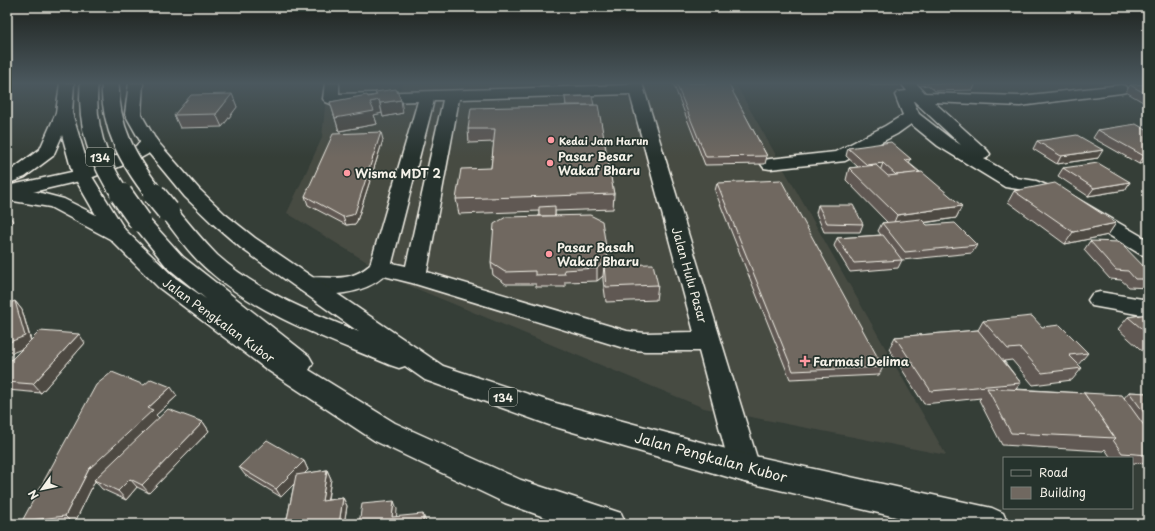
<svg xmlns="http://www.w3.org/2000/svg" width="1155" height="531" viewBox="0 0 1155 531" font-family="'Playpen Sans',sans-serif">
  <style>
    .built { fill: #474b43 }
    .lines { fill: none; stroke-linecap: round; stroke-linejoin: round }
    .street-casing { stroke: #f4f1e8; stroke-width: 3 }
    .secondary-casing { stroke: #f4f1e8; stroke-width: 3 }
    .primary-casing { stroke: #f4f1e8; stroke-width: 3 }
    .street { fill: #26332d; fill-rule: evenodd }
    .secondary { fill: #26332d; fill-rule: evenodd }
    .primary { fill: #26332d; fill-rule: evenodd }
    .primary-bridge-far1-casing { stroke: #f4f1e8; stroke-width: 20; stroke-linecap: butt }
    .primary-bridge-casing { stroke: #f4f1e8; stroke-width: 25; stroke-linecap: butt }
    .primary-bridge-far1 { stroke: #26332d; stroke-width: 17 }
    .primary-bridge { stroke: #26332d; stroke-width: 22 }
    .wall { fill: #605953; stroke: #f4f1e8 }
    .shaded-wall { fill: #4e4943; stroke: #f4f1e8 }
    .building { fill: #706860; stroke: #f4f1e8 }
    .poi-dot { fill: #ff9aa2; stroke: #26332d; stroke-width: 1.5 }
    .labels { text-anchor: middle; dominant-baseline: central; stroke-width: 3.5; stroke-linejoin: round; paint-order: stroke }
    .far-poi-label { font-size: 10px; font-weight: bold; fill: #f4f1e8; stroke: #26332d; text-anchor: start }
    .shield { fill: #26332d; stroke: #b6b8b0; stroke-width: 1 }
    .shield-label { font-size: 11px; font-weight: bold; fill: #f4f1e8 }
    .poi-label { font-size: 12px; font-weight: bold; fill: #f4f1e8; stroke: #26332d; text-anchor: start }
    .street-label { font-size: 12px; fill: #f4f1e8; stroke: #26332d }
    .near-street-label { font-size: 14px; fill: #f4f1e8; stroke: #26332d }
  </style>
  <rect width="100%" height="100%" fill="#353e37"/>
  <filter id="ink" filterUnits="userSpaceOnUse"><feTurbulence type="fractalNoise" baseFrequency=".025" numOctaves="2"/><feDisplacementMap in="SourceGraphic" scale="8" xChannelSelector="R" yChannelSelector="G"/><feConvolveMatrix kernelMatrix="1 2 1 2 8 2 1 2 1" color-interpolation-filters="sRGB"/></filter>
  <g filter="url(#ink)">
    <path class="built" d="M 403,83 L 735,83 L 946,455 L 704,408 L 398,281 L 287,213 L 322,138 L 326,96 L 398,94 Z"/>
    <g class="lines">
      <g class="street-casing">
        <g id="street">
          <path d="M 325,83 L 339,83 L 339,94 L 628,85 L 628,83 L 642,83 L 760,468 L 756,478 L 745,482 L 734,478 L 730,468 L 699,351 L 645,351 L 627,349 L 412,283 L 384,276 C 363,295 327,298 300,290 L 297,285 L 300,280 C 327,272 344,287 370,265 L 418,101 L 331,104 L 326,102 L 323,99 ZM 630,94 L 694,332 L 645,333 L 627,331 L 427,272 L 459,99 ZM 434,100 L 443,100 L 406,266 L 392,263 Z"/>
          <path d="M 901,83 L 916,83 L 925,93 L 1020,96 L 1121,85 L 1126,86 L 1128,89 L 1126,92 L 1121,93 L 1020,106 L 934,102 L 987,150 L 990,154 L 987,158 L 984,159 L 1017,178 L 1036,181 L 1069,194 L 1148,240 L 1148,256 L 1140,254 L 1055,202 L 1025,190 L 1005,187 L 938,146 L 911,124 L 897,134 L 845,161 L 770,169 L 764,168 L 761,164 L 764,160 L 770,159 L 835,152 L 885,126 L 903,115 L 895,95 L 898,92 L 907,91 ZM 913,101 L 914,101 L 961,145 L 950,138 L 919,114 Z"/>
          <path d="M 1100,292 L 1148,300 L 1148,316 L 1092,306 L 1088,300 L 1092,294 Z"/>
        </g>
      </g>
      <g class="secondary-casing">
        <g id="secondary">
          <path d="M 64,108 L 70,110 L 72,113 L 53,156 L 25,177 L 7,184 L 7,171 L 13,169 L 40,149 L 56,113 L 58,110 Z"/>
          <path d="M 149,137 L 155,138 L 158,142 L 148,154 L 139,159 L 88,179 L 7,198 L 7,186 L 76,171 L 127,151 L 136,146 L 143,138 Z"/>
        </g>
      </g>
      <g class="primary-casing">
        <g id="primary">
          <path d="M 60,83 L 74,83 L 72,113 L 91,175 L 125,230 L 174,277 L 206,299 L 167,267 L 130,221 L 133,217 L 140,215 L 147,217 L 183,257 L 309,356 L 313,363 L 309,370 L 395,423 L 521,480 L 621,513 L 626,524 L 564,524 L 505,503 L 375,441 L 266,369 L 158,287 L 110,239 L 50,207 L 7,200 L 7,188 L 37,192 L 64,199 L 96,215 L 73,175 L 56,113 Z"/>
          <path d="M 129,83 L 143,83 L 141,114 L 156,140 L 199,189 L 226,215 L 255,238 L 443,366 L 552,402 L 745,454 L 992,508 L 1003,513 L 1008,524 L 926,524 L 745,482 L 552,426 L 425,380 L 405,366 L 399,368 L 390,365 C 328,339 260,316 209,271 C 190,255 176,234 161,215 L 158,211 L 161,207 L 168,205 L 175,207 C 189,223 202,240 217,255 C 257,291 310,312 359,332 L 241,248 L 212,223 L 185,197 L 143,146 L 125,114 Z"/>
        </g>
      </g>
      <use href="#street" class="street"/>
      <use href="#secondary" class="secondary"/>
      <use href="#primary" class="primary"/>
      <g class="primary-bridge-far1-casing">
        <g id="primary-bridge-far1">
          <path d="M 89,83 C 86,126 97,160 121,195"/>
          <path d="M 110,83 C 110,129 128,160 155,195"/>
        </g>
      </g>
      <g class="primary-bridge-casing">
        <g id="primary-bridge">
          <path d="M 121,194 L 140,221"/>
          <path d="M 154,194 L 168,211"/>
        </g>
      </g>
      <use href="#primary-bridge-far1" class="primary-bridge-far1"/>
      <use href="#primary-bridge" class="primary-bridge"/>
    </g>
    <g class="wall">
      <path d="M 673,83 L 728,83 L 767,156 L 765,164 L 705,165 Z"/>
      <path d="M 868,83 L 899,83 L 899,85 L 870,85 Z"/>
      <path d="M 916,83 L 976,83 L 973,90 L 935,91 L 928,85 L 920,86 Z"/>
      <path d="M 1148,84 L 1148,105 L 1126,92 L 1130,85 Z"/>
      <path d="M 375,92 L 403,113 L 383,117 L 382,113 L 374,115 L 377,124 L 339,131 L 330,102 L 376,95 Z"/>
      <path d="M 232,94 L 237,107 L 222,127 L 180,128 L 174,115 Z"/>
      <path d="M 565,97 L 594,105 L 614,194 L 613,209 L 555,211 L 555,216 L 608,265 L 658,285 L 656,300 L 606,302 L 603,280 L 603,276 L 597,281 L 565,282 L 565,287 L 536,287 L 536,284 L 506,284 L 493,275 L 491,263 L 539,216 L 539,211 L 459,214 L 456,199 L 491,168 L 494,142 L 469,143 L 468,129 L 566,105 Z"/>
      <path d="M 1098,130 L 1148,131 L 1148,162 L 1139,164 L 1093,138 Z"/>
      <path d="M 383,140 L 357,221 L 355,224 L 346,225 L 308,205 L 305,196 Z"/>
      <path d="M 1037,141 L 1098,158 L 1057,164 L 1033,149 Z"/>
      <path d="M 848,148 L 911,159 L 909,163 L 962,206 L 956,218 L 924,223 L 927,225 L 977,245 L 972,253 L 902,260 L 898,268 L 850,272 L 834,246 L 837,238 L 881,235 L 878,231 L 882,223 L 887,222 L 846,180 L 849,168 L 858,167 L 846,156 Z"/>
      <path d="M 1063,168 L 1130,182 L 1125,190 L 1088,196 L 1058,176 Z"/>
      <path d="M 717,183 L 883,367 L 879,375 L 790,379 L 715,191 Z"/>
      <path d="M 1014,191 L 1116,223 L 1108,235 L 1065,244 L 1008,202 Z"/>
      <path d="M 818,205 L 863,224 L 860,232 L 824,232 L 816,213 Z"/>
      <path d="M 1090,241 L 1148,271 L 1148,288 L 1129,287 L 1121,280 L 1110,279 L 1084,250 Z"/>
      <path d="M 15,301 L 22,310 L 31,340 L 85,343 L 41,393 L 7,390 L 7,364 L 21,350 Z"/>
      <path d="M 1148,314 L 1148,356 L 1118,329 L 1128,317 Z"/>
      <path d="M 983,321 L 1042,327 L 1088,353 L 1078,365 L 1082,368 L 1072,380 L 1033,385 L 1012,360 L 1004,361 L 1021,383 L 1016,389 L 1084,393 L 1124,398 L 1129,392 L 1148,393 L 1148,464 L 1132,463 L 1132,458 L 1111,458 L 1105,449 L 1103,451 L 1002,445 L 979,400 L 981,398 L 924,404 L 889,349 L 895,337 L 978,330 Z"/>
      <path d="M 144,385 L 177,396 L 156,415 L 159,418 L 203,422 L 209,431 L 149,493 L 137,487 L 126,500 L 102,489 L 95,481 L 74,524 L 25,524 L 22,521 Z"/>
      <path d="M 304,461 L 308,470 L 304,474 L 327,470 L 331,479 L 328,500 L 343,498 L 347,506 L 344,524 L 284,524 L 286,524 L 294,484 L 281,497 L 245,475 L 239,467 Z"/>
    </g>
    <g class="shaded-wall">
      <path d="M 232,94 L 237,107 L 222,127 L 216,114 Z"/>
      <path d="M 379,100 L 382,113 L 374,115 L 377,124 L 339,131 L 335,118 L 370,102 Z"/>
      <path d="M 401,100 L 403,113 L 383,117 L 380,103 Z"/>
      <path d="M 381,132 L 383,140 L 357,221 L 355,224 L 346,225 L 343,217 Z"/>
      <path d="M 1103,150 L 1098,158 L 1057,164 L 1061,156 Z"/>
      <path d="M 1148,155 L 1148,162 L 1139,164 L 1144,156 Z"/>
      <path d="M 883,163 L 880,171 L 864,173 L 867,165 Z"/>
      <path d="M 1130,182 L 1125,190 L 1088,196 L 1094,188 Z"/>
      <path d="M 962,206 L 956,218 L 892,227 L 897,215 Z"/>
      <path d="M 7,213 L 13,221 L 7,228 Z"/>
      <path d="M 1116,223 L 1108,235 L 1065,244 L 1073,232 Z"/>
      <path d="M 608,260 L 607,273 L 604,265 L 603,276 L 597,281 L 597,268 Z"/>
      <path d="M 15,301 L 22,310 L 32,345 L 7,355 L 7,343 Z"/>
      <path d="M 79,334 L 85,343 L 41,393 L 33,384 Z"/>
      <path d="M 171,387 L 177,396 L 156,415 L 160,419 L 94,480 L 95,481 L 74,524 L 73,524 L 65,516 L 89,469 L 148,408 Z"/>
      <path d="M 203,422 L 209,431 L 149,493 L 142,485 Z"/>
      <path d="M 304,461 L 308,470 L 281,497 L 276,489 Z"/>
      <path d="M 327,470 L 331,479 L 326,509 L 322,501 Z"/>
      <path d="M 130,479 L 137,487 L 126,500 L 118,491 Z"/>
      <path d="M 343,498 L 347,506 L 344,524 L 339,524 Z"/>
      <path d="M 394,501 L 397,509 L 396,524 L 392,517 Z"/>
      <path d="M 423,514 L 426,522 L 426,524 L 423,524 Z"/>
    </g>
    <g class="building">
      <path d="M 676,83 L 728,83 L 767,156 L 706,157 Z"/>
      <path d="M 936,83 L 966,83 L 938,84 Z"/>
      <path d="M 1148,84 L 1148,95 L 1130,85 Z"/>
      <path d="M 396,89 L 401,100 L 380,103 L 379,100 L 370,102 L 374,111 L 335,118 L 330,102 L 367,95 L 368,97 L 377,95 L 375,92 Z"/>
      <path d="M 232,94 L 216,114 L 174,115 L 191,95 Z"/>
      <path d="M 592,96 L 594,105 L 566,105 L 565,97 Z"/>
      <path d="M 598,105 L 614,194 L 456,199 L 461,169 L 491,168 L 495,129 L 468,129 L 471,108 Z"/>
      <path d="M 1136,124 L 1148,131 L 1148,155 L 1144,156 L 1098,130 Z"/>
      <path d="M 381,132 L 355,213 L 352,215 L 343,217 L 305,196 L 333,134 Z"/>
      <path d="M 1077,135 L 1103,150 L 1061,156 L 1037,141 Z"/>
      <path d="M 891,142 L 911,159 L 905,160 L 920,173 L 896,175 L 883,163 L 867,165 L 848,148 Z"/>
      <path d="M 1098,163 L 1130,182 L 1094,188 L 1063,168 Z"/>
      <path d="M 876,165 L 888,176 L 922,172 L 962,206 L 897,215 L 849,168 Z"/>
      <path d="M 781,180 L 883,367 L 793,371 L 717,183 Z"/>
      <path d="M 1055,183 L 1116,223 L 1073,232 L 1014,191 Z"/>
      <path d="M 818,205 L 853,205 L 863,224 L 827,223 Z"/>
      <path d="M 555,206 L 555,216 L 539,216 L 539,207 Z"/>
      <path d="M 590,215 L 602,221 L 608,260 L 597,268 L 564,270 L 565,274 L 535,275 L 535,271 L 505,272 L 491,263 L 494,224 L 506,217 Z"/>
      <path d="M 921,219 L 927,225 L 955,223 L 977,245 L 905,252 L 882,223 Z"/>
      <path d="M 883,235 L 902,260 L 854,263 L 837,238 Z"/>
      <path d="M 1090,241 L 1120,242 L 1148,271 L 1148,279 L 1135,279 L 1128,271 L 1116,270 Z"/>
      <path d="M 653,264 L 658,285 L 606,287 L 604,265 Z"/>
      <path d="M 15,301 L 25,336 L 7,343 L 7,304 Z"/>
      <path d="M 1148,314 L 1148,334 L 1128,317 Z"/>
      <path d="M 1032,316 L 1042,327 L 1060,325 L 1088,353 L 1069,355 L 1082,368 L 1042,373 L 1020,348 L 1008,349 L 983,321 Z"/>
      <path d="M 978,330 L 1021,383 L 931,391 L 895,337 Z"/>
      <path d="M 40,331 L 79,334 L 33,384 L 7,382 L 7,364 Z"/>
      <path d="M 112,372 L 144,385 L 151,379 L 171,387 L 148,408 L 153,410 L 89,469 L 65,516 L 22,521 L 96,385 Z"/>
      <path d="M 987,388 L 1084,393 L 1115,438 L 1011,433 Z"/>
      <path d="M 1129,392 L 1148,393 L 1148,418 Z"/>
      <path d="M 1084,393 L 1122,395 L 1148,431 L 1148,455 L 1122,453 L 1113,440 L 1115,438 Z"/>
      <path d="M 168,409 L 203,422 L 142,485 L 130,479 L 118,491 L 94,480 Z"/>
      <path d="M 267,440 L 304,461 L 276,489 L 239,467 Z"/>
      <path d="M 327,470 L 322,501 L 343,498 L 339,524 L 284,524 L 286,524 L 296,475 Z"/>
      <path d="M 394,501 L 392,517 L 423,514 L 423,524 L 359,524 L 362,504 Z"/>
    </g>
  </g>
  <linearGradient id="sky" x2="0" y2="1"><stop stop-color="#1d221e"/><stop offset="0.53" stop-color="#4b585e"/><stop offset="1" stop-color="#4b585e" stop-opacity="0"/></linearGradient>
  <rect width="1155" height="157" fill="url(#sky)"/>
  <g class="poi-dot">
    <circle cx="551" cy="140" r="4"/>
    <circle cx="550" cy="163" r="4"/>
    <circle cx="347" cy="173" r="4"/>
    <circle cx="549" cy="254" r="4"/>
    <path d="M803 355h4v4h4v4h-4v4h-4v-4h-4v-4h4z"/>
  </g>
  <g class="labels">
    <g class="far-poi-label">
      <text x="559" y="140">Kedai Jam Harun</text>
    </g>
    <g class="shield">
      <rect x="86" y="148" width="28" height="18" rx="3"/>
      <rect x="489" y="388" width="28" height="18" rx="3"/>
    </g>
    <g class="shield-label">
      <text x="100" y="157">134</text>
      <text x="503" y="397">134</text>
    </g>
    <g class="poi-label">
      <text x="558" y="156">Pasar Besar<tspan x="558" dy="14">Wakaf Bharu</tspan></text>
      <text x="355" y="173">Wisma MDT 2</text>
      <text x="557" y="247">Pasar Basah<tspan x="557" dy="14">Wakaf Bharu</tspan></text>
      <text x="813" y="361">Farmasi Delima</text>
    </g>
    <g class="street-label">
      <text transform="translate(690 275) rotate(74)">Jalan Hulu Pasar</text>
      <text transform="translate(219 320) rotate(36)">Jalan Pengkalan Kubor</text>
    </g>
    <g class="near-street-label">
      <text transform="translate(711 457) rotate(15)">Jalan Pengkalan Kubor</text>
    </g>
  </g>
  <rect width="1155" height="531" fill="none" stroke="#26332d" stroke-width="24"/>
  <rect x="12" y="12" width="1131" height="507" fill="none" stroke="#f4f1e8" stroke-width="1.5" filter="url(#ink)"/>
  <rect x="1003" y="457" width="130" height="52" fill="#26332d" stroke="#787f78"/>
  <rect x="1011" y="470" width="20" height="6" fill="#26332d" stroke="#787f78"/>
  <text x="1039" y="477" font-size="12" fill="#f4f1e8">Road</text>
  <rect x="1011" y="487" width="20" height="12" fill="#706860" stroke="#787f78"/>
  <text x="1039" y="497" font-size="12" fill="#f4f1e8">Building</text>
  <g transform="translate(42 489) rotate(237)" stroke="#26332d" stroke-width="3" paint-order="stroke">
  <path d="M0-3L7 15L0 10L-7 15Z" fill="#f4f1e8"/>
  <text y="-6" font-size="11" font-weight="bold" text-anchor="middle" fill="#f4f1e8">N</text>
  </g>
</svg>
